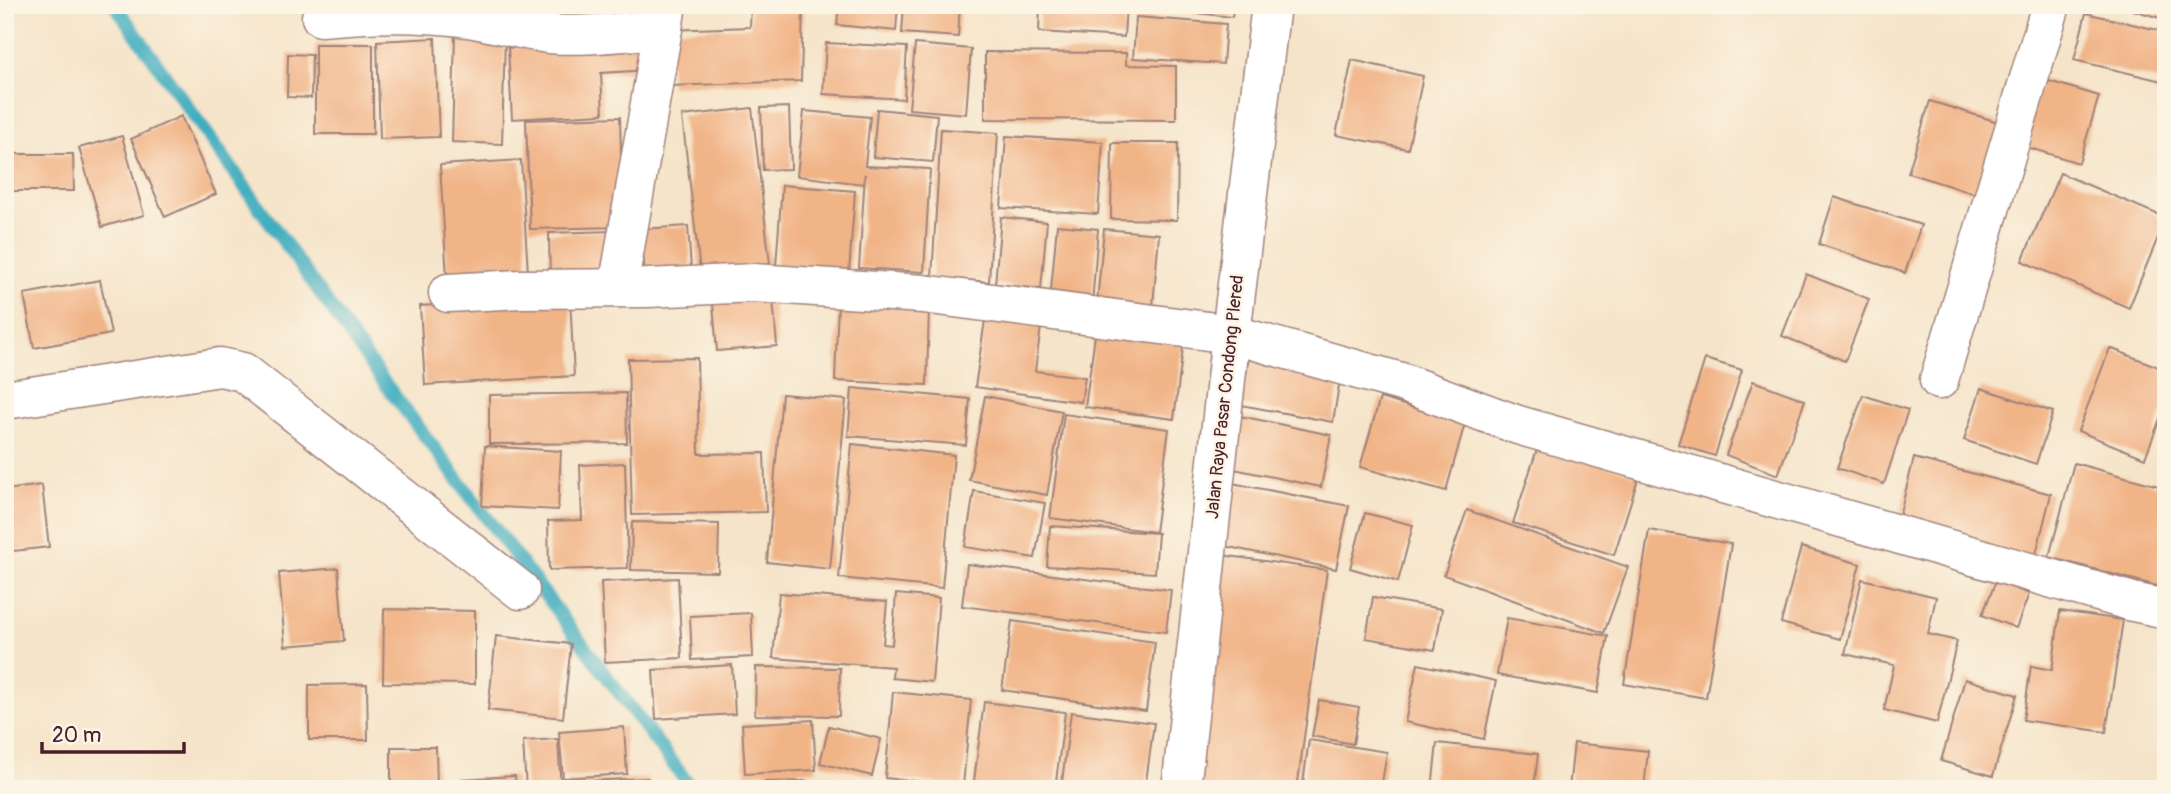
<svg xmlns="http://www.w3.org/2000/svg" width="2171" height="794" viewBox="0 0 2171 794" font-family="Pangolin,sans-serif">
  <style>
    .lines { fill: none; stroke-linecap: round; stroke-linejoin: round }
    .stream { stroke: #40adbf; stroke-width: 14 }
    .building { fill: #f1b487 }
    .minor-casing { stroke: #a0827a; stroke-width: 41 }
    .tertiary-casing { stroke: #a0827a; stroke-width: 41 }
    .minor { stroke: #fff; stroke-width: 38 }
    .tertiary { stroke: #fff; stroke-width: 38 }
    .labels { text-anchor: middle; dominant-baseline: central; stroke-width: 5; stroke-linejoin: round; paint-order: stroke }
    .street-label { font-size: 18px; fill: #4a1f2b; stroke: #fcf5e5 }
  </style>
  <rect width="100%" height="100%" fill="#fcf5e5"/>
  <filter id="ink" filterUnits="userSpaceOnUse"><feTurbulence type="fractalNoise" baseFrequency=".0143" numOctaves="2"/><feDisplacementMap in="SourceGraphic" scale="14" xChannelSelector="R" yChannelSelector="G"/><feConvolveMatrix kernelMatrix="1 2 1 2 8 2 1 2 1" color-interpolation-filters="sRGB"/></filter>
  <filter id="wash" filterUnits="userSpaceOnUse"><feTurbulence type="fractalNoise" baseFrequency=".00686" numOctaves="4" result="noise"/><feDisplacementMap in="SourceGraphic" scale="28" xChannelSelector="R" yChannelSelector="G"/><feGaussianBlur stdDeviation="1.57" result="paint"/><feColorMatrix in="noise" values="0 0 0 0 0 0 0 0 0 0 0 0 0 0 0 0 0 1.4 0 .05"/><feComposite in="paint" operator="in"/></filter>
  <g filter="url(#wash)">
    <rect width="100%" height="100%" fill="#f5e4c9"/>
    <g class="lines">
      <path class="stream" d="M 115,5 L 381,378 L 692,789"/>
    </g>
    <g id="blocks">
      <g class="building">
        <path d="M 523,5 L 577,5 L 573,26 L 521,16 Z"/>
        <path d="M 603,5 L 650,5 L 648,15 Z"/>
        <path d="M 751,5 L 803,5 L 801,81 L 671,86 L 668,30 L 750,27 Z"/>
        <path d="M 839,5 L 898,5 L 896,31 L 837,25 Z"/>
        <path d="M 904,5 L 960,5 L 958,37 L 902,33 Z"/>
        <path d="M 1040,5 L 1126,5 L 1124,37 L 1039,32 Z"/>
        <path d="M 1144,5 L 1234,5 L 1232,17 L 1144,7 Z"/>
        <path d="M 2120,5 L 2166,5 L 2166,20 L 2120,6 Z"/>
        <path d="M 2086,13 L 2166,32 L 2166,82 L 2074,60 Z"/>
        <path d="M 1136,17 L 1226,24 L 1223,64 L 1133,58 Z"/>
        <path d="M 455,34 L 505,35 L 502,144 L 452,142 Z"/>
        <path d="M 435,38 L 439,137 L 380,139 L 377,41 Z"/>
        <path d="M 648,41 L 649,70 L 601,73 L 603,114 L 512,119 L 508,48 Z"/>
        <path d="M 826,43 L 907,47 L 904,99 L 823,94 Z"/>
        <rect x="315" y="44" width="58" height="90"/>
        <path d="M 915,44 L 971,49 L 966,114 L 909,109 Z"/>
        <path d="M 985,52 L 1126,53 L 1126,65 L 1176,66 L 1176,120 L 985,119 Z"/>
        <path d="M 288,54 L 312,55 L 311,98 L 287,97 Z"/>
        <path d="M 1352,60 L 1423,76 L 1408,149 L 1336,135 Z"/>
        <path d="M 2042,79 L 2099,96 L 2079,163 L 2023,146 Z"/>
        <path d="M 1930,101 L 2001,123 L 1979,195 L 1908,173 Z"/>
        <path d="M 789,107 L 791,169 L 763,170 L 761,108 Z"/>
        <path d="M 752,108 L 770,264 L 700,271 L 682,116 Z"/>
        <path d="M 877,109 L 937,115 L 933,162 L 873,157 Z"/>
        <path d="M 804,111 L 870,117 L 865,166 L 930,169 L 924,272 L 859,268 L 865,174 L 863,184 L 797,176 Z"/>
        <path d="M 181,116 L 216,194 L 165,217 L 131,139 Z"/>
        <path d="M 620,117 L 623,227 L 530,229 L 526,120 Z"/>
        <path d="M 941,129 L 998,133 L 989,282 L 932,277 Z"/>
        <path d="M 122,136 L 144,215 L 102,227 L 79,148 Z"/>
        <path d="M 1006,136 L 1103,142 L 1098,214 L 1001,208 Z"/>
        <path d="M 1112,143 L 1178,143 L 1177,220 L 1111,219 Z"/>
        <path d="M 10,154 L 73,154 L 74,191 L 10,191 Z"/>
        <path d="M 521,160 L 528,273 L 447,278 L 440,165 Z"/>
        <path d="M 2060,173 L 2166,218 L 2129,308 L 2022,261 Z"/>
        <path d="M 782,185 L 855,191 L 849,272 L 776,266 Z"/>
        <path d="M 1834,197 L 1921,225 L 1905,273 L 1819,244 Z"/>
        <path d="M 1001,217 L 1047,222 L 1041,289 L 995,284 Z"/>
        <path d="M 1057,225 L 1098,229 L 1092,305 L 1050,301 Z"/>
        <path d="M 688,226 L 692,283 L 646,286 L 641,229 Z"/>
        <path d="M 1104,229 L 1159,234 L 1152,318 L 1096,313 Z"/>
        <path d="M 613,231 L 614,281 L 550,283 L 549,233 Z"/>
        <path d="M 1806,274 L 1869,299 L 1845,361 L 1782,336 Z"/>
        <path d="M 100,280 L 111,334 L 34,348 L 24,294 Z"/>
        <path d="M 570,297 L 574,376 L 425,385 L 420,306 Z"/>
        <path d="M 773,298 L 777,346 L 717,351 L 713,304 Z"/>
        <path d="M 838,302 L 929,306 L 927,385 L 835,381 Z"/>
        <path d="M 985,320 L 1041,327 L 1035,371 L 1085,377 L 1081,402 L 975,387 Z"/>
        <path d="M 1096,328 L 1184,340 L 1174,419 L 1085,407 Z"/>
        <path d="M 2110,348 L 2166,370 L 2166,403 L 2145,458 L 2078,431 Z"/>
        <path d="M 1249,356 L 1341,373 L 1333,422 L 1241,405 Z"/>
        <path d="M 697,358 L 699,454 L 764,453 L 766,512 L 632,515 L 628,359 Z"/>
        <path d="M 1705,359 L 1742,370 L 1715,456 L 1678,444 Z"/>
        <path d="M 1753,381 L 1805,400 L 1778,475 L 1726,455 Z"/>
        <path d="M 852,388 L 970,399 L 966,445 L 848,436 Z"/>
        <path d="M 1981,388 L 2053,412 L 2036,464 L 1964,440 Z"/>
        <path d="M 626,393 L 627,443 L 489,444 L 489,395 Z"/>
        <path d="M 782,394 L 846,400 L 830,569 L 767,562 Z"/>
        <path d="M 1863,395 L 1908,410 L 1884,484 L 1837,468 Z"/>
        <path d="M 985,396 L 1062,411 L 1047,495 L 969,480 Z"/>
        <path d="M 1380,398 L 1465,423 L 1446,491 L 1360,467 Z"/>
        <path d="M 1064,414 L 1169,429 L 1155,532 L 1050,518 Z"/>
        <path d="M 1240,416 L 1331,435 L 1321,487 L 1229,468 Z"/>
        <path d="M 1539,443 L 1639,476 L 1614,555 L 1513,523 Z"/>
        <path d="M 852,444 L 954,455 L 942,588 L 839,578 Z"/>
        <path d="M 485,446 L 561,451 L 558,510 L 482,506 Z"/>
        <path d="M 1914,458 L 2051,494 L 2035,558 L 1898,521 Z"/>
        <path d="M 625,463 L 628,568 L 549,570 L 548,521 L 582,520 L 580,465 Z"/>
        <path d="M 2074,463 L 2166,488 L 2166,569 L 2161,587 L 2049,557 Z"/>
        <path d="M 1227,482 L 1349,506 L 1336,569 L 1214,544 Z"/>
        <path d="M 42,485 L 49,547 L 5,552 L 5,490 Z"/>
        <path d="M 974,491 L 1045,503 L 1035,558 L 965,547 Z"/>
        <path d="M 1467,510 L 1628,567 L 1604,633 L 1444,575 Z"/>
        <path d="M 1365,513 L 1413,525 L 1398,582 L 1350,568 Z"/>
        <path d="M 632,522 L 719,524 L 718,572 L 631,570 Z"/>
        <path d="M 1050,526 L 1158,533 L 1155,573 L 1047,566 Z"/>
        <path d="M 1649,530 L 1731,544 L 1706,698 L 1624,684 Z"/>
        <path d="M 1801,547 L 1860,564 L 1840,639 L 1781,623 Z"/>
        <path d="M 1222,555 L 1327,570 L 1297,789 L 1190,789 Z"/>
        <path d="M 967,564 L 1171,590 L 1166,632 L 962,606 Z"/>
        <path d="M 338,568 L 344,641 L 285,646 L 279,573 Z"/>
        <path d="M 678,578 L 682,658 L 605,662 L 601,582 Z"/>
        <path d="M 1862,579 L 1936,597 L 1928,634 L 1957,641 L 1937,723 L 1884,710 L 1894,665 L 1845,654 Z"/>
        <path d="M 1996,581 L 2029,594 L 2016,628 L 1982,615 Z"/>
        <path d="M 779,593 L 887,602 L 883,644 L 892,645 L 896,594 L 939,598 L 932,682 L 892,678 L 893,667 L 773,658 Z"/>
        <path d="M 1373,597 L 1442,609 L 1435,650 L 1366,638 Z"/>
        <path d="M 384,609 L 475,611 L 475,684 L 383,683 Z"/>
        <path d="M 2060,611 L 2123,620 L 2106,732 L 2023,720 L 2031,666 L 2052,670 Z"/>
        <path d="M 751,613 L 753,657 L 692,660 L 690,616 Z"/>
        <path d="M 1507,618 L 1608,636 L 1598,693 L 1497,675 Z"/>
        <path d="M 1012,621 L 1155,642 L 1146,711 L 1002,690 Z"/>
        <path d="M 496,636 L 571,644 L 563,718 L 488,710 Z"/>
        <path d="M 1418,664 L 1496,681 L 1484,739 L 1405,722 Z"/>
        <path d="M 732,665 L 735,714 L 656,719 L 653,670 Z"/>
        <path d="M 756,667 L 840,668 L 839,716 L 755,715 Z"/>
        <path d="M 1965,679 L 2017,695 L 1993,776 L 1941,761 Z"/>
        <path d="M 367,684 L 368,740 L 309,740 L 309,685 Z"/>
        <path d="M 893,692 L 971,700 L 963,786 L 885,778 Z"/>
        <path d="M 1319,700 L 1359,707 L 1353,744 L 1312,736 Z"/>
        <path d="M 984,702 L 1065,712 L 1055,789 L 973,789 Z"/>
        <path d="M 1071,712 L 1154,723 L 1145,789 L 1061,789 Z"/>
        <path d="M 813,720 L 816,770 L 745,774 L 742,724 Z"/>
        <path d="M 829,726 L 881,739 L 872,776 L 820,763 Z"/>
        <path d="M 624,727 L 627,774 L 563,778 L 559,732 Z"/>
        <path d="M 558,739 L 561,789 L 526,789 L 523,741 Z"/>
        <path d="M 1309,740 L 1387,752 L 1381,789 L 1334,789 L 1303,784 Z"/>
        <path d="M 1437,743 L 1538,754 L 1534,789 L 1432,789 Z"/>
        <path d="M 1574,743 L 1648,751 L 1644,789 L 1569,789 Z"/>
        <path d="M 391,747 L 436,747 L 437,787 L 391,787 Z"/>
        <path d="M 515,776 L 516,789 L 462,789 L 461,779 Z"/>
        <path d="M 648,778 L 648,789 L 568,789 L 568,782 Z"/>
        <path d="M 808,781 L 808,789 L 765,789 L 765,782 Z"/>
      </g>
    </g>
  </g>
  <g filter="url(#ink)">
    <use href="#blocks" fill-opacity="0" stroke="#a0827a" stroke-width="2"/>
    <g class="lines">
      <g class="minor-casing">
        <g id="minor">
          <path d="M 321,17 C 369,13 412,11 460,17 C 491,20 520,31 550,34 C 588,37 626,31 663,29"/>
          <path d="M 618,288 L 667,5"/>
          <path d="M 448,293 L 520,289 L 648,288 L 754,283 L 923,294 L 1231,334 L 1401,382 L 1518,425 L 2133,602 L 2166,609"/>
          <path d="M 1939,380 L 2051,5"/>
          <path d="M 5,400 L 220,367 L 243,372 L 520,590"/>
        </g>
      </g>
      <g class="tertiary-casing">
        <path id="tertiary" d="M 1181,789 L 1231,334 L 1271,5"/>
      </g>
      <use href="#minor" class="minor"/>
      <use href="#tertiary" class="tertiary"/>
    </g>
  </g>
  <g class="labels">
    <g class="street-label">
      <text transform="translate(1225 397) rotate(-84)">Jalan Raya Pasar Condong Plered</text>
    </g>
  </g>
  <rect width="2171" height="794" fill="none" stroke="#fcf5e5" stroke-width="28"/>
  <path d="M42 742v10h142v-10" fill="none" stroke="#4a1f2b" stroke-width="3.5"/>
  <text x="52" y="742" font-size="21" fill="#4a1f2b" stroke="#fcf5e5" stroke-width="5" paint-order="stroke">20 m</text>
</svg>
